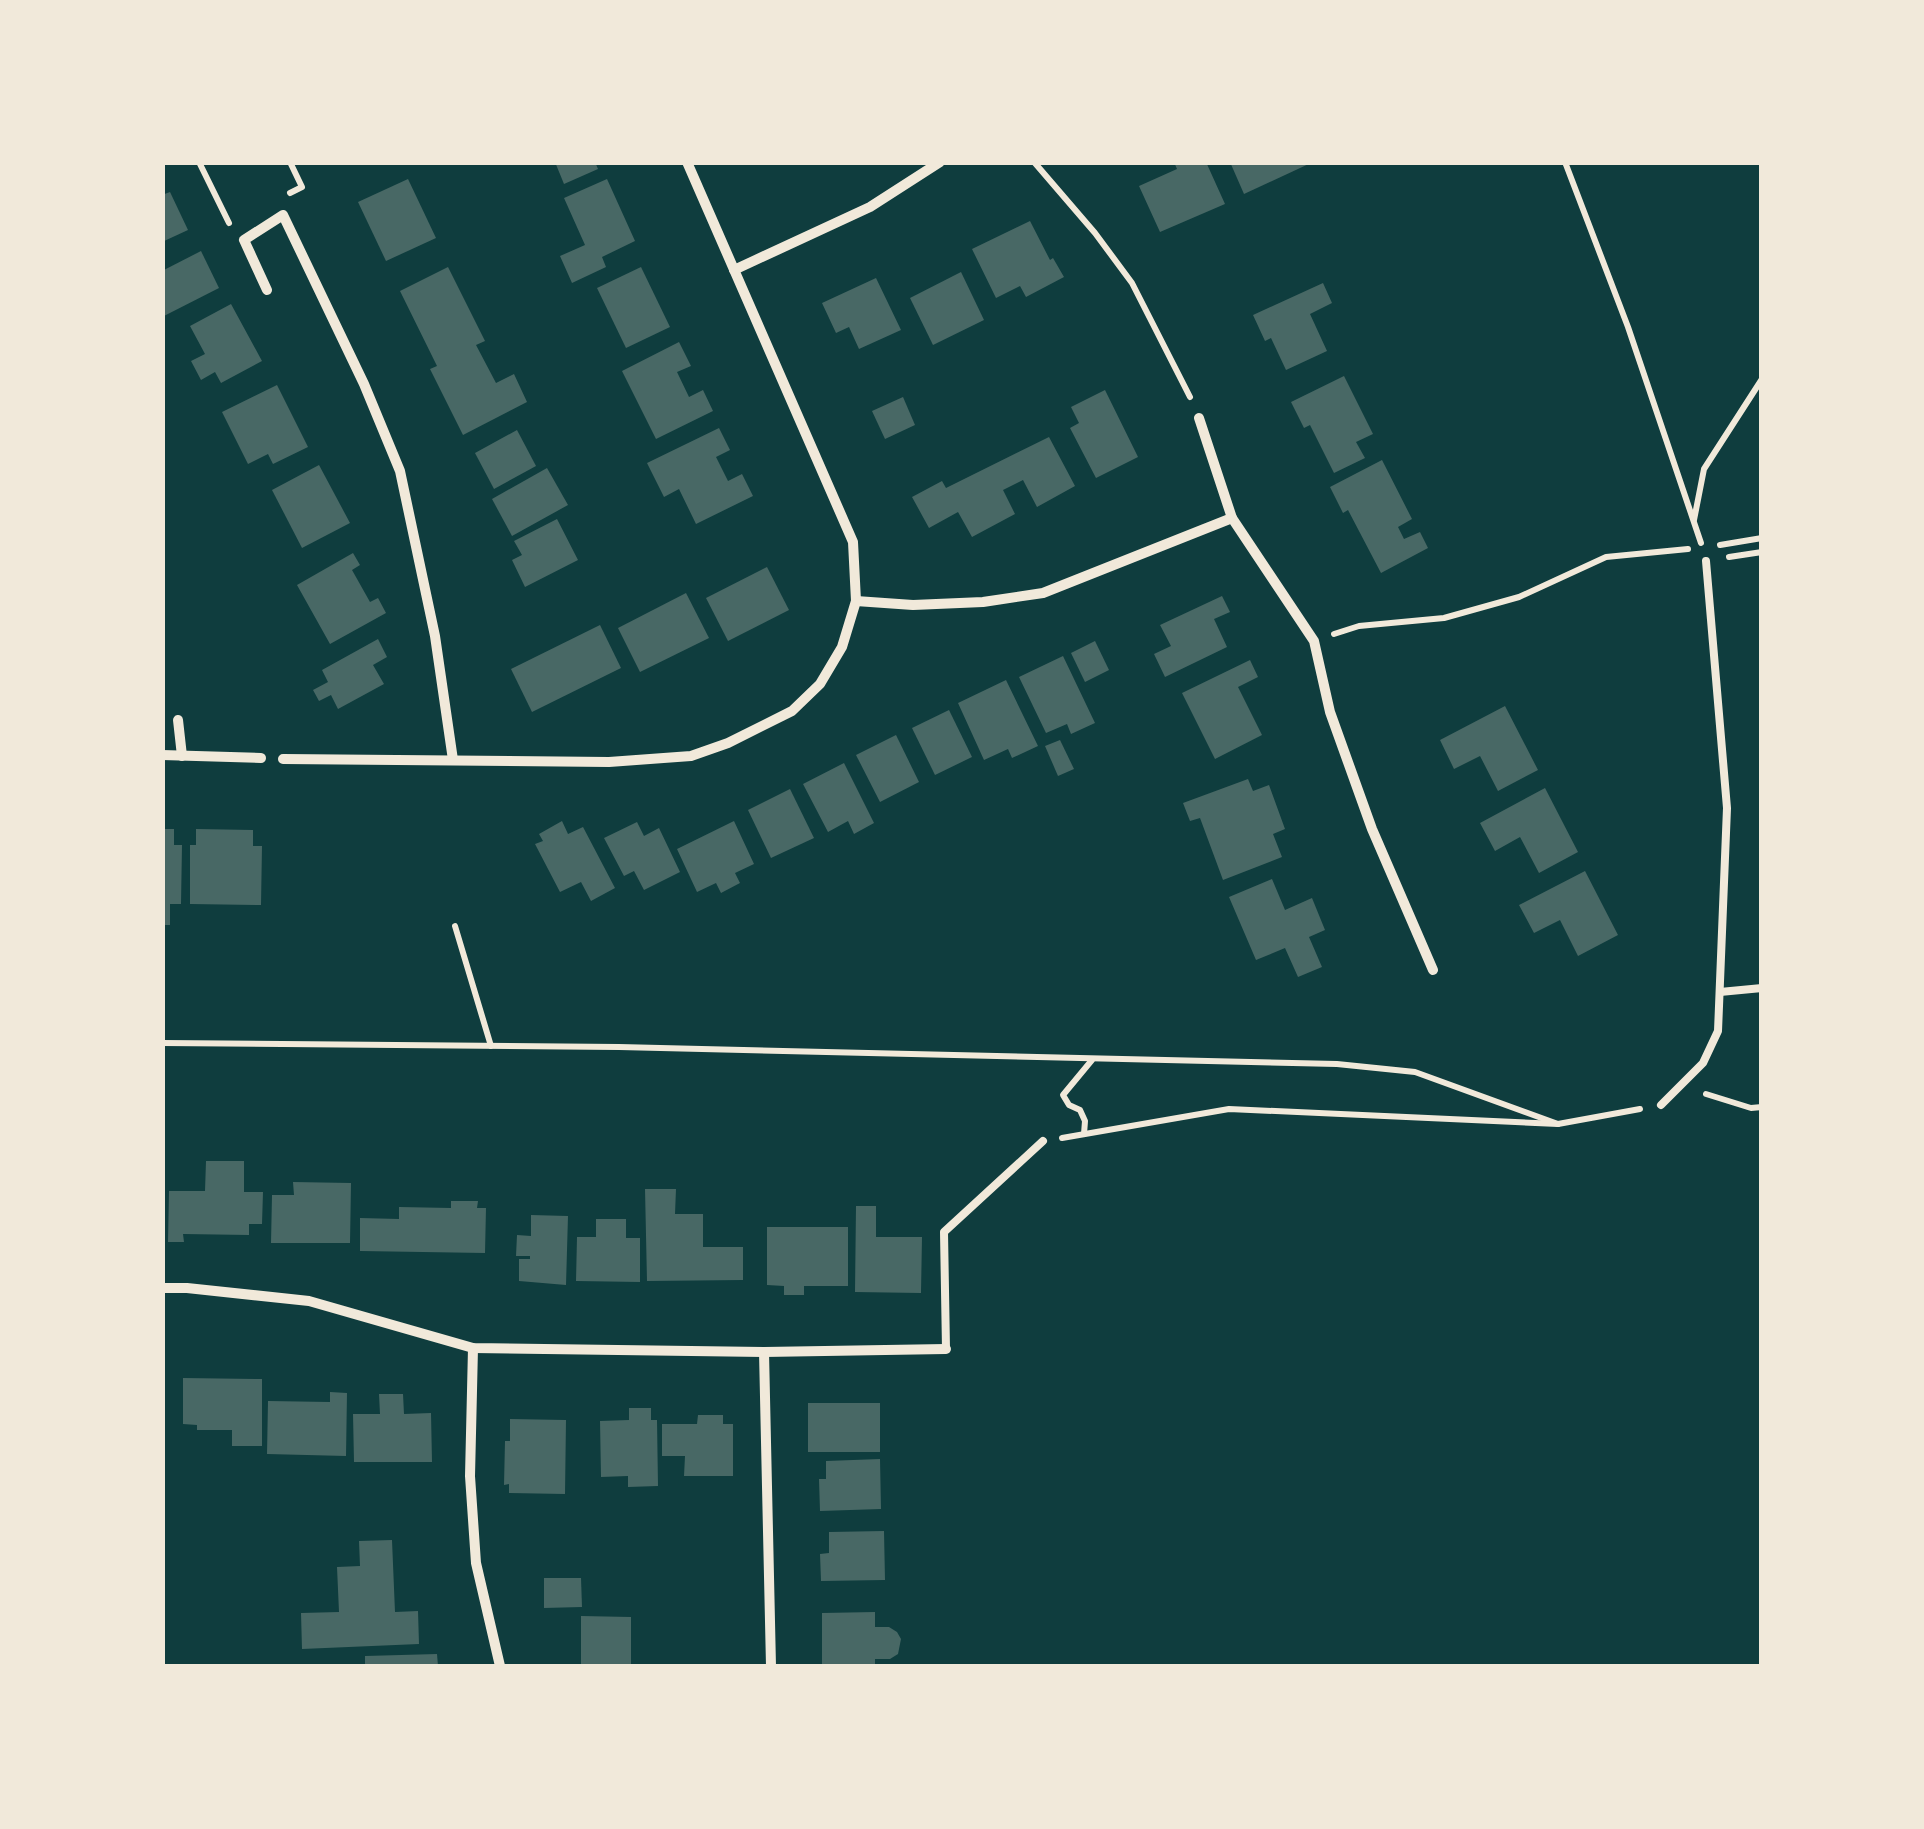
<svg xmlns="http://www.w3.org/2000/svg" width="1924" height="1829" viewBox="0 0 1924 1829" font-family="Mulish,sans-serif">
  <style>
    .building { fill: #486865 }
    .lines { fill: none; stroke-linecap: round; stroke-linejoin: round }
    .path { stroke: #f1e9da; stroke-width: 6 }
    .service { stroke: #f1e9da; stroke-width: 8 }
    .minor { stroke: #f1e9da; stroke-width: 10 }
  </style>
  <rect width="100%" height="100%" fill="#0f3d3e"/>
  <g class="building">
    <path d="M 555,162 L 595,162 L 598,169 L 564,184 Z"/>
    <path d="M 1174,162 L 1206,162 L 1225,204 L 1160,232 L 1139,186 L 1177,169 Z"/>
    <path d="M 1230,162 L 1313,162 L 1244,194 Z"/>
    <path d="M 408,179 L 436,238 L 386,261 L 358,202 Z"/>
    <path d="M 607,179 L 635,241 L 602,257 L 606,267 L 572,283 L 560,256 L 585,245 L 564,198 Z"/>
    <path d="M 170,192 L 188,230 L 162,242 L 162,195 Z"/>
    <path d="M 1030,221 L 1050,260 L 1053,258 L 1064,277 L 1026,297 L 1020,286 L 996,298 L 972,249 Z"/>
    <path d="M 201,251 L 219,288 L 162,317 L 162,271 Z"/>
    <path d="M 448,267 L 485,341 L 476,345 L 496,383 L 514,374 L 527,402 L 463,435 L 430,369 L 437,366 L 400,291 Z"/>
    <path d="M 641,267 L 670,327 L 626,348 L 597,288 Z"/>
    <path d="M 961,272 L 984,320 L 933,345 L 910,298 Z"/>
    <path d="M 876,278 L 901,330 L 859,349 L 849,327 L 836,333 L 822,303 Z"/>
    <path d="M 1323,283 L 1332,303 L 1310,314 L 1327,351 L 1286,370 L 1271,338 L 1265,341 L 1253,315 Z"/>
    <path d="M 231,304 L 262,361 L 221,383 L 215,372 L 201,380 L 191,361 L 205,354 L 190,326 Z"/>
    <path d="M 679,342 L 691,366 L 677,372 L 689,397 L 703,390 L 713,411 L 656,439 L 622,371 Z"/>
    <path d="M 1344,376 L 1373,434 L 1356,442 L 1365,458 L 1334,473 L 1310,425 L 1304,428 L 1291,402 Z"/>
    <path d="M 277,385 L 308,447 L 273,464 L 268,454 L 248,464 L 222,412 Z"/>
    <path d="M 1105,390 L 1138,457 L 1096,478 L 1070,428 L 1079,423 L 1071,407 Z"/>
    <path d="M 903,397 L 915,425 L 885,439 L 872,411 Z"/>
    <path d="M 719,428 L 730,450 L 716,457 L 728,481 L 742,474 L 753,496 L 696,524 L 679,489 L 664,497 L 647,463 Z"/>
    <path d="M 517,430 L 536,466 L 494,489 L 475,453 Z"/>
    <path d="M 1049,437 L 1075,486 L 1037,507 L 1023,480 L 1003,490 L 1015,514 L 972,537 L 958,512 L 929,528 L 912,497 L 942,481 L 946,488 Z"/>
    <path d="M 1382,460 L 1412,519 L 1398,527 L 1404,539 L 1420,532 L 1428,548 L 1381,573 L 1348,510 L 1343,513 L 1330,487 Z"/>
    <path d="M 319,465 L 350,523 L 302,548 L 272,490 Z"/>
    <path d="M 547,468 L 568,505 L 512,536 L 492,499 Z"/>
    <path d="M 557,519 L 578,560 L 525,587 L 512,560 L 522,555 L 514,541 Z"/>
    <path d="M 353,553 L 360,565 L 352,570 L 370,602 L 378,598 L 386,613 L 330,644 L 297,585 Z"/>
    <path d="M 767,567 L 789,610 L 728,641 L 706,598 Z"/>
    <path d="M 686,593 L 709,638 L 640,672 L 618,628 Z"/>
    <path d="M 1222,596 L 1230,612 L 1214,619 L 1227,647 L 1165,677 L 1154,654 L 1171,646 L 1160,625 Z"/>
    <path d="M 600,625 L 621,668 L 532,712 L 511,669 Z"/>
    <path d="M 378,639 L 387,657 L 373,665 L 384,684 L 338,709 L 331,695 L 319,701 L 313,690 L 328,682 L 322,670 Z"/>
    <path d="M 1095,641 L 1109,670 L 1085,682 L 1071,653 Z"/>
    <path d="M 1063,656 L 1095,723 L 1071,734 L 1067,724 L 1046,733 L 1019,677 Z"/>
    <path d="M 1250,660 L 1258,677 L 1238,687 L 1262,735 L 1215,759 L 1182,693 Z"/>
    <path d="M 1006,680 L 1038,746 L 1012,758 L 1008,749 L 984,760 L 958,703 Z"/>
    <path d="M 1505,706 L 1538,770 L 1498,791 L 1480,756 L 1454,769 L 1440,740 Z"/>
    <path d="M 949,710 L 972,757 L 935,775 L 912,728 Z"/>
    <path d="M 896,735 L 919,782 L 880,802 L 856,755 Z"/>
    <path d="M 1060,740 L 1074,769 L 1058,776 L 1045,746 Z"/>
    <path d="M 844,763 L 874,823 L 854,834 L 848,821 L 828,832 L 803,784 Z"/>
    <path d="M 1248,779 L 1253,791 L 1269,785 L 1285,829 L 1273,834 L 1282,857 L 1223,880 L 1200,818 L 1190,821 L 1183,803 Z"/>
    <path d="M 1545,788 L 1578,852 L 1539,873 L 1520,837 L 1495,851 L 1480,823 Z"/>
    <path d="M 790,789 L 814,838 L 771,858 L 748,810 Z"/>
    <path d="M 562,821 L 568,834 L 583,827 L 615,888 L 591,901 L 581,882 L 560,892 L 535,844 L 543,841 L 539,834 Z"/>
    <path d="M 734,821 L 754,864 L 735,873 L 740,883 L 721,893 L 716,883 L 697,892 L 677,849 Z"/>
    <path d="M 637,822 L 644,836 L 659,828 L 680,872 L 644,890 L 634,871 L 624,876 L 604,838 Z"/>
    <path d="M 162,829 L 174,829 L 174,845 L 182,845 L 181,904 L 170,904 L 170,925 L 162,925 Z"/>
    <path d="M 196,829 L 253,830 L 253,846 L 262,846 L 261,905 L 190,904 L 190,845 L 196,845 Z"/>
    <path d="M 1585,871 L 1618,935 L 1578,956 L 1560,920 L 1534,933 L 1519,905 Z"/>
    <path d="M 1272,879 L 1285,910 L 1312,898 L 1325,930 L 1309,937 L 1322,967 L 1298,977 L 1285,948 L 1256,960 L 1229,897 Z"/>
    <path d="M 206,1161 L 244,1161 L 244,1192 L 263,1192 L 262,1224 L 249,1224 L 249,1235 L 183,1234 L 184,1242 L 168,1242 L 169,1191 L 205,1191 Z"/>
    <path d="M 293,1182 L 351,1183 L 350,1243 L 271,1243 L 272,1195 L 294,1195 Z"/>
    <path d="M 645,1189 L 676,1189 L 675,1214 L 703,1214 L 703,1247 L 743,1247 L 743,1280 L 647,1281 Z"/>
    <path d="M 451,1201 L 478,1201 L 477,1208 L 486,1208 L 485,1253 L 360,1251 L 360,1218 L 399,1219 L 399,1207 L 451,1208 Z"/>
    <path d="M 856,1206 L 876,1206 L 876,1237 L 922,1237 L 921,1293 L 855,1292 Z"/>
    <path d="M 531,1215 L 568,1216 L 566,1285 L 519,1281 L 519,1259 L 530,1259 L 530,1256 L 516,1256 L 517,1235 L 531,1236 Z"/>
    <path d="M 596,1219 L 626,1219 L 626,1238 L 640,1238 L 640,1282 L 576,1281 L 577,1237 L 596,1237 Z"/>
    <path d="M 767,1227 L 848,1227 L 848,1286 L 804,1286 L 804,1295 L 784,1295 L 784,1286 L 767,1285 Z"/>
    <path d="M 183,1378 L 262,1379 L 262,1446 L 232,1446 L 232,1430 L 197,1430 L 197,1425 L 183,1424 Z"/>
    <path d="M 330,1392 L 347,1393 L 346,1456 L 267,1454 L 268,1401 L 330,1402 Z"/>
    <path d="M 379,1394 L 403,1394 L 404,1414 L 431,1413 L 432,1462 L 354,1462 L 353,1414 L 380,1414 Z"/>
    <rect x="808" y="1403" width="72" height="49"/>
    <path d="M 629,1408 L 651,1408 L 651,1420 L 657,1420 L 658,1486 L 628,1487 L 628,1476 L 601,1477 L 600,1421 L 629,1420 Z"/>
    <path d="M 698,1415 L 723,1415 L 723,1424 L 733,1424 L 733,1476 L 684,1476 L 685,1456 L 662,1456 L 662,1424 L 697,1424 Z"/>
    <path d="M 510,1419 L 566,1420 L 565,1494 L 509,1493 L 509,1484 L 504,1485 L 505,1441 L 510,1441 Z"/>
    <path d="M 880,1459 L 881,1509 L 820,1511 L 819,1479 L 826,1479 L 826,1461 Z"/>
    <path d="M 884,1531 L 885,1580 L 821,1581 L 820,1554 L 829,1553 L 829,1532 Z"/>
    <path d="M 392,1540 L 395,1612 L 418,1611 L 419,1644 L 302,1649 L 301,1613 L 339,1612 L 337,1567 L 360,1566 L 359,1541 Z"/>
    <path d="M 544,1578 L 581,1578 L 582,1607 L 544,1608 Z"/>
    <path d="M 875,1612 L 875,1627 L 889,1627 L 897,1632 L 901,1639 L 898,1654 L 890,1659 L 875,1659 L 875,1666 L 822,1666 L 822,1613 Z"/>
    <path d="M 581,1616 L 631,1617 L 631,1666 L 581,1666 Z"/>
    <path d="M 437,1654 L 438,1666 L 365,1666 L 365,1656 Z"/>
  </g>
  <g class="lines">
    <g class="path">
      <path d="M 199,162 L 229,223"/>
      <path d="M 290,162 L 302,187 L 290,193"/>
      <path d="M 1034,162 L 1095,233 L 1132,283 L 1190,397"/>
      <path d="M 1565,162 L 1628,327 L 1701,543"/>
      <path d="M 1694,520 L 1704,469 L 1762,379"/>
      <path d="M 1720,545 L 1762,538"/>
      <path d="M 1729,557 L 1762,552"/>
      <path d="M 1334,634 L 1359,626 L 1444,618 L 1519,597 L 1606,557 L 1688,549"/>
      <path d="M 455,926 L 491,1046"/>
      <path d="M 162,1043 L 619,1047 L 1337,1064 L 1415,1072 L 1558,1124"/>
      <path d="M 1706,1094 L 1751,1108 L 1762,1107"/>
      <path d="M 1084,1134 L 1085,1121 L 1080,1110 L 1069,1105 L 1063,1095 L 1092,1060"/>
      <path d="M 1062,1138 L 1229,1109 L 1558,1124 L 1640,1109"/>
    </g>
    <g class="service">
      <path d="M 1720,992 L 1762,988"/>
      <path d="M 1661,1105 L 1703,1063 L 1718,1031 L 1727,808 L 1706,561"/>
      <path d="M 946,1349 L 944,1232 L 1043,1141"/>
    </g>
    <g class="minor">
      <path d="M 734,270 L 870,207 L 940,162"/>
      <path d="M 267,290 L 244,240 L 283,215 L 364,384 L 400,471 L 435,636 L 453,760"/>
      <path d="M 1199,418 L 1232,518"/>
      <path d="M 856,601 L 913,605 L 983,602 L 1043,593 L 1232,518 L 1314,641 L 1330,712 L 1372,829 L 1433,970"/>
      <path d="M 178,720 L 182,756"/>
      <path d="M 162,755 L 261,758"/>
      <path d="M 283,759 L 609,762 L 691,756 L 728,743 L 792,711 L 820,684 L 842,647 L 856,601 L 853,542 L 687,162"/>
      <path d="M 162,1288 L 187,1288 L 309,1301 L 473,1348 L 764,1352 L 946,1349"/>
      <path d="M 473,1348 L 470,1476 L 476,1563 L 500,1666"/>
      <path d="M 764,1352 L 771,1666"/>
    </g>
  </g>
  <rect width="1924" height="1829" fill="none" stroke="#f1e9da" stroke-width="330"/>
</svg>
